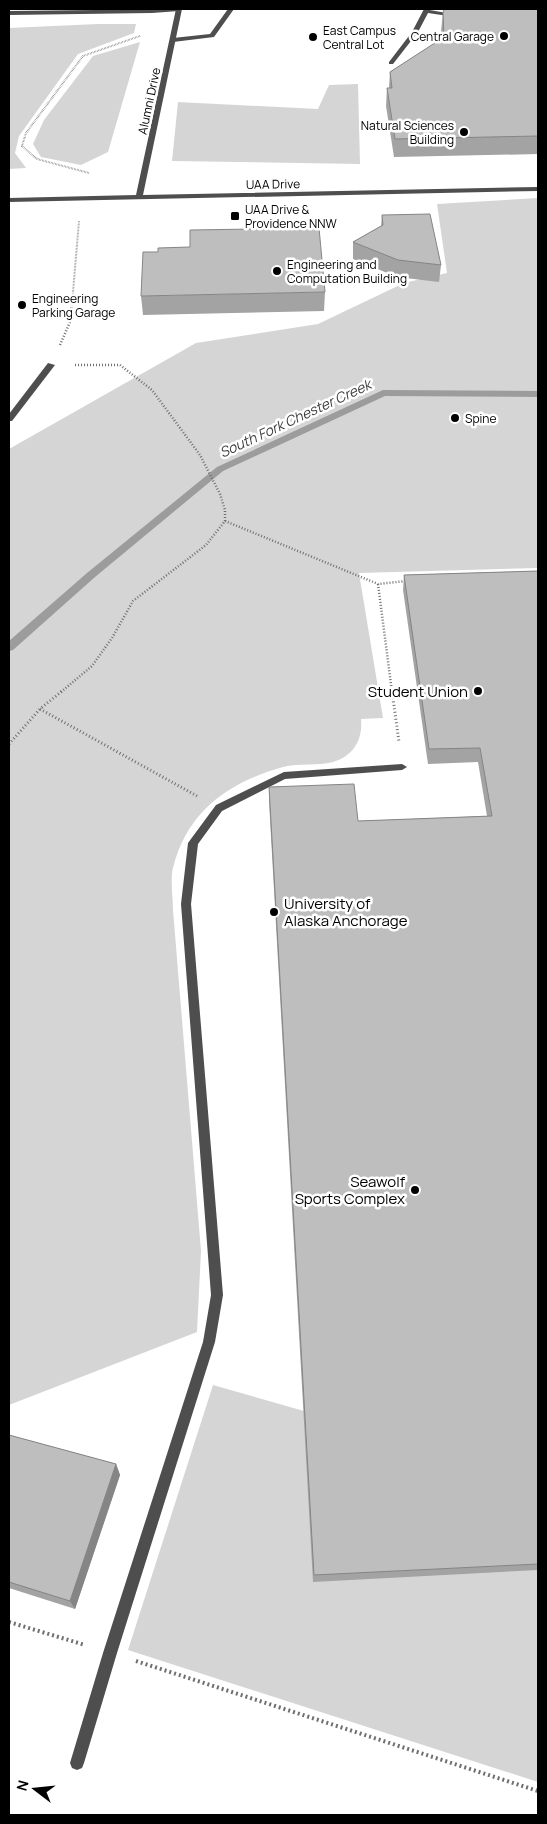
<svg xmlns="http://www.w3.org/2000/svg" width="547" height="1824" viewBox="0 0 547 1824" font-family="Manrope,sans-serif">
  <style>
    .green { fill: #d5d5d5 }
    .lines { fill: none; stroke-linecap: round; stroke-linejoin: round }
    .stream { fill: #9c9c9c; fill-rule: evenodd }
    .path-far3 { stroke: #707070; stroke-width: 2; stroke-dasharray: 0.5 1; stroke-linecap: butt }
    .path-far2 { stroke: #707070; stroke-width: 2.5; stroke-dasharray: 1 2; stroke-linecap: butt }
    .path-far1 { stroke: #707070; stroke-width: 3; stroke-dasharray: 1 2.5; stroke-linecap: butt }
    .path { stroke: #707070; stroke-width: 4; stroke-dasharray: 2 3; stroke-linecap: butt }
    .lane { fill: #4e4e4e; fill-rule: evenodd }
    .street { fill: #4e4e4e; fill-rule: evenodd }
    .wall { fill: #a3a3a3 }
    .shaded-wall { fill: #858585 }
    .building { fill: #bebebe; stroke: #858585 }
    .poi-dot { fill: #000; stroke: #fff; stroke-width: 2 }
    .labels { text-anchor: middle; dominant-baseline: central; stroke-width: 5; stroke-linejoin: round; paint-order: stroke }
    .far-poi-label { font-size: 12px; fill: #000; stroke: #fff; text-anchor: start }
    .far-street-label { font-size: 12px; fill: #000; stroke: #fff }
    .far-water-label { font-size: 14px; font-style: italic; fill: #3d3d3d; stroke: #fff }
    .poi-label { font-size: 15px; fill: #000; stroke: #fff; text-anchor: end }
  </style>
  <rect width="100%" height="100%" fill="#fff"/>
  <g class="green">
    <path d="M 98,24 L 136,24 L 134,33 L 78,54 L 19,136 L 15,153 L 26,168 L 9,169 L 9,28 Z"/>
    <path d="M 140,42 L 108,152 L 81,165 L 41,157 L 33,144 L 44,120 L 93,56 Z"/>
    <path d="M 358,84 L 360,164 L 172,161 L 178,102 L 318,109 L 329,85 Z"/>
    <path d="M 538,198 L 538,568 L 359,573 L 383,718 L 361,719 C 363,739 354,756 333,762 C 317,766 299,763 283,767 C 229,782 187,811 173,868 C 170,880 173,897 173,910 L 201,1251 L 197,1332 L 9,1405 L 9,449 L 196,343 L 318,324 L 404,283 L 447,273 L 437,204 Z"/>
    <path d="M 538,1298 L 538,1782 L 128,1650 L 213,1385 L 304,1411 L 298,1309 Z"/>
  </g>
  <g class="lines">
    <path class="stream" d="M 383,390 L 538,391 L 538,397 L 385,396 L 223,471 L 95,577 L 13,650 L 9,651 L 9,641 L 87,573 L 217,467 Z"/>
    <g class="path-far3">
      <path d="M 89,173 L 37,159 L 22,146 L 26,133 L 83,56 L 140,36"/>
      <path d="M 72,304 L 79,221"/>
    </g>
    <g class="path-far2">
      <path d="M 60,345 L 70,322 L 72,303"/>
      <path d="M 225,521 L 378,584 L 406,581"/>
      <path d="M 378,584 L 392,692"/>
      <path d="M 61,692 L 92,666 L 112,638 L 133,601 L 206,545 L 225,521 L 225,510 L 220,494 L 200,455 L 152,390 L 120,365 L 74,365"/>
    </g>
    <g class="path-far1">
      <path d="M 392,691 L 399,742"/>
      <path d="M 40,709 L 197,796"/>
      <path d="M 9,744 L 40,709 L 62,691"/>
    </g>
    <g class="path">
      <path d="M 9,1622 L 85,1645"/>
      <path d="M 136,1661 L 538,1791"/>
    </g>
    <g class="lane">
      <path d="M 182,9 L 179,11 L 152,13 L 9,15 L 9,11 Z"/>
      <path d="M 228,9 L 234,9 L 214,37 L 173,42 L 170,40 L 173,38 L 210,34 Z"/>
      <path d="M 424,9 L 458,15 L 455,17 L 428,13 L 418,32 L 393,64 L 389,64 L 389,62 L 412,32 Z"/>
      <path d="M 48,363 L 55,365 L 12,421 L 9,421 L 9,414 Z"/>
      <path d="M 402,764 L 407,767 L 402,770 L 285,779 L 222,811 L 198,844 L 191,904 L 223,1295 L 215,1342 L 117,1653 L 84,1763 L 82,1768 L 77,1770 L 72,1768 L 70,1763 L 103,1653 L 203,1342 L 211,1295 L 181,904 L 188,843 L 216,805 L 284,772 Z"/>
    </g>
    <path class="street" d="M 176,9 L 182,9 L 143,195 L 538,187 L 538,191 L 9,202 L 9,198 L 136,195 Z"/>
  </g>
  <g class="wall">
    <path d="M 538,9 L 538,154 L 394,157 L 386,106 L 387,88 L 389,88 L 390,72 L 442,39 L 441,31 L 443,13 Z"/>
    <path d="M 382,215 L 441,265 L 439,282 L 397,277 L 353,259 L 353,242 L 381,226 Z"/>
    <path d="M 325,292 L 324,311 L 143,315 L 141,296 Z"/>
    <path d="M 538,571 L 538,1570 L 313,1582 L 269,801 L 269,787 L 358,821 L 487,816 L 478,762 L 428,764 L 403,590 L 404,575 Z"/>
    <path d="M 9,1435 L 116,1464 L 120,1475 L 75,1609 L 9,1588 Z"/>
  </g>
  <path class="shaded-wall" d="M 116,1464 L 120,1475 L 75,1609 L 70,1601 Z"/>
  <g class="building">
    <path d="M 444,9 L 538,9 L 538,136 L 395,139 L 387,88 L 392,88 L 390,72 L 444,37 L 443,13 Z"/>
    <path d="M 430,214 L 441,265 L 398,260 L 353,242 L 383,225 L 382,215 Z"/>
    <path d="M 319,228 L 325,292 L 141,296 L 143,252 L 158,252 L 158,248 L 190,247 L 190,230 Z"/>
    <path d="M 538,571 L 538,1564 L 314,1575 L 269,787 L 354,784 L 358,821 L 492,816 L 480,748 L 429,749 L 404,575 Z"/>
    <path d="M 9,1435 L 116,1464 L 70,1601 L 9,1582 Z"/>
  </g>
  <g class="poi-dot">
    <circle cx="504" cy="36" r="5"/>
    <circle cx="313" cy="37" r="5"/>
    <circle cx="464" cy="132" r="5"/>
    <rect x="230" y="211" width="10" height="10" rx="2.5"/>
    <circle cx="277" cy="271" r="5"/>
    <circle cx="22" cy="305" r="5"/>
    <circle cx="455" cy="418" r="5"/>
    <circle cx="478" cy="691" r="5"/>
    <circle cx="274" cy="912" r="5"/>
    <circle cx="415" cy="1190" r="5"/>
  </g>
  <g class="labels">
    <g class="far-poi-label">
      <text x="323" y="30">East Campus<tspan x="323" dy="14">Central Lot</tspan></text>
      <text x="494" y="36" text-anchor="end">Central Garage</text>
      <text x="454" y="125" text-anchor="end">Natural Sciences<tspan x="454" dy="14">Building</tspan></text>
      <text x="245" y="209">UAA Drive &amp;<tspan x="245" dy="14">Providence NNW</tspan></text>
      <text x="287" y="264">Engineering and<tspan x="287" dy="14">Computation Building</tspan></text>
      <text x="32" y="298">Engineering<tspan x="32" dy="14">Parking Garage</tspan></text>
      <text x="465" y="418">Spine</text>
    </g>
    <g class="far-street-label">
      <text transform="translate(149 101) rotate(-78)">Alumni Drive</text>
      <text transform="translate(273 184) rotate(-1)">UAA Drive</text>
    </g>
    <g class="far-water-label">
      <text transform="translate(295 418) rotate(-25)">South Fork Chester Creek</text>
    </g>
    <g class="poi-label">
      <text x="468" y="691">Student Union</text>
      <text x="284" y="903" text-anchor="start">University of<tspan x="284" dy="17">Alaska Anchorage</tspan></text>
      <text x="405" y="1181">Seawolf<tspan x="405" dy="17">Sports Complex</tspan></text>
    </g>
  </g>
  <rect width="547" height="1824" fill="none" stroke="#000000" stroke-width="20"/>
  <g transform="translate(35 1789) rotate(286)" stroke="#ffffff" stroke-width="4" paint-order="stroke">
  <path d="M0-4L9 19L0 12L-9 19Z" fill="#000000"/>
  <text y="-8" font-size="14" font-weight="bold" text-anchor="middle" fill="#000000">N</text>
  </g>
</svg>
